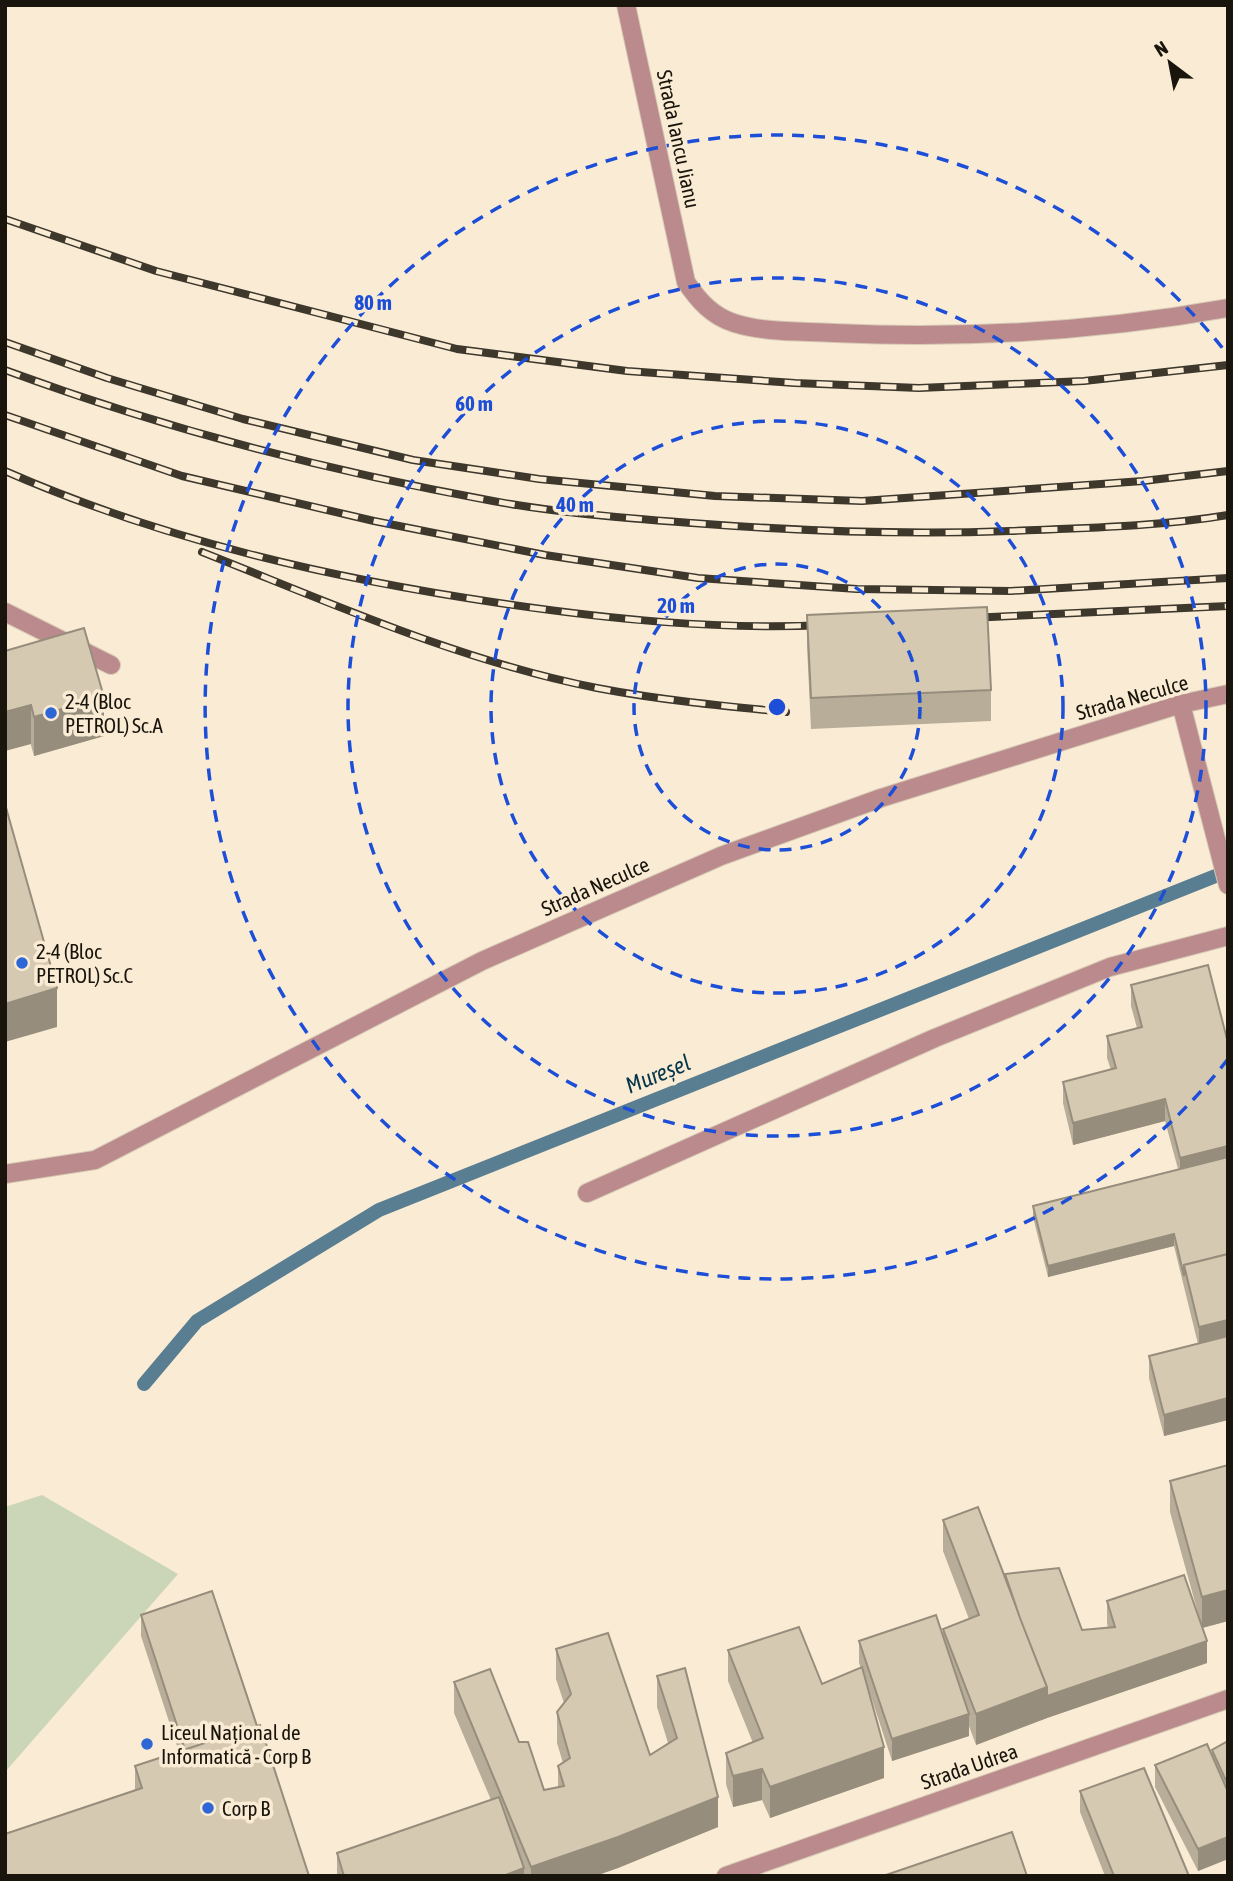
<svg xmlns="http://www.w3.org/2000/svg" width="1233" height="1881" viewBox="0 0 1233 1881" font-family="'Asap Condensed',sans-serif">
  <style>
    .green { fill: #cad6b7 }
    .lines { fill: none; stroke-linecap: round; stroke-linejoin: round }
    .stream { stroke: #5a7e91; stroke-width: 14 }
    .minor-casing { stroke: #d6c9b4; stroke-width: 20 }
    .minor { stroke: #bb8a8c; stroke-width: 18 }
    .rail-casing { stroke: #3d372c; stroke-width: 8 }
    .rail { stroke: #faecd4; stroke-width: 5; stroke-dasharray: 16; stroke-linecap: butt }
    .wall { fill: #b8ad98 }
    .shaded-wall { fill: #968d7c }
    .building { fill: #d6c9b1; stroke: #968d7c; stroke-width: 2 }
    .ring { fill: none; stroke: #1d4ed8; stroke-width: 3.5; stroke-dasharray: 12 9 }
    .poi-dot { fill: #2e67d5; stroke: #faecd4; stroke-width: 2.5 }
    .labels { text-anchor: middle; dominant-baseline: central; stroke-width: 7; stroke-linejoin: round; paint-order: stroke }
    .street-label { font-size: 21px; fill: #19140c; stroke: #faecd4 }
    .poi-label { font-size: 21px; fill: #19140c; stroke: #faecd4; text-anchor: start }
    .water-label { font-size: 23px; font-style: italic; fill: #06364b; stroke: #faecd4 }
    .centre { fill: #1d4ed8; stroke: #faecd4; stroke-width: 3.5 }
    .ring-label { font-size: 21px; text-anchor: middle; font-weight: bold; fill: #1d4ed8; stroke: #faecd4; stroke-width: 7; stroke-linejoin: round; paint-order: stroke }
  </style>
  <rect width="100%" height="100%" fill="#faecd4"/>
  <path class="green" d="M 42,1495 L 178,1574 L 5,1772 L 5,1507 Z"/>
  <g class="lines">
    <path class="stream" d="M 144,1384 L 197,1321 L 379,1210 L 1228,871"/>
    <g class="minor-casing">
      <g id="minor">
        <path d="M 626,5 L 686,282 C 698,300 712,316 734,323 C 765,333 802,331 834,333 C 965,339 1099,331 1228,308"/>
        <path d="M 5,612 L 111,665"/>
        <path d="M 1181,704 L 1228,885"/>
        <path d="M 5,1174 L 95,1160 L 482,961 L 721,856 L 881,798 L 1181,704 L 1228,694"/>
        <path d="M 587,1193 L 935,1038 L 1110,967 L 1228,936"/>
        <path d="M 726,1876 L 1228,1699"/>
      </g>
    </g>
    <use href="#minor" class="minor"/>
    <g class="rail-casing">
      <g id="rail">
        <path d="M 5,219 L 156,271 L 457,349 L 627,371 L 795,383 L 919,388 L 1084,381 L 1228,365"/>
        <path d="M 5,342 L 107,378 L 243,419 L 413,460 L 539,479 L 715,496 L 862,501 L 1143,481 L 1228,471"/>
        <path d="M 5,370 C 162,428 328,471 493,501 C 558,513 626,518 692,523 C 798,531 904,535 1010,531 C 1082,528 1156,527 1228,515"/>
        <path d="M 5,415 L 182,476 L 374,521 L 545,555 L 698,578 L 857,589 L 1011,591 L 1228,578"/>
        <path d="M 5,471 C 163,540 329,578 499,603 C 607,619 716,630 826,625"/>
        <path d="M 202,552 C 331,603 460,661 597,688 C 660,700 723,706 786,712"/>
        <path d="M 969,618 L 1228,606"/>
      </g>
    </g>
    <use href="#rail" class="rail"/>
  </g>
  <g class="wall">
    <path d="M 807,615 L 991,690 L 991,721 L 811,729 L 807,646 Z"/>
    <path d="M 5,651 L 104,736 L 34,756 Z"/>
    <path d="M 1131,985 L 1228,1043 L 1228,1420 L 1164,1436 L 1149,1378 L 1149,1356 L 1198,1344 L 1174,1246 L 1048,1277 L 1033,1217 L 1033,1206 L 1178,1169 L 1165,1121 L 1073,1145 L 1063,1103 L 1063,1082 L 1111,1070 L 1107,1058 L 1107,1036 L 1137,1028 L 1131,1006 Z"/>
    <path d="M 1170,1481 L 1228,1621 L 1202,1628 L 1207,1663 L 1047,1718 L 976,1745 L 969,1726 L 969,1736 L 892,1761 L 868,1687 L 884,1778 L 770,1818 L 762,1800 L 733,1807 L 726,1784 L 726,1753 L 753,1743 L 728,1681 L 728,1650 L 822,1684 L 861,1668 L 859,1663 L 859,1641 L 943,1638 L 943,1629 L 969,1619 L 943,1551 L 943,1520 L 1005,1579 L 1005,1574 L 1082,1630 L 1108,1628 L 1107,1623 L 1107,1601 L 1201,1624 L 1170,1512 Z"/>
    <path d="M 141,1615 L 257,1726 L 309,1876 L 135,1791 L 135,1766 L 179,1752 L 141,1636 Z"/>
    <path d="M 556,1649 L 650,1755 L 668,1743 L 657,1707 L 657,1676 L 718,1827 L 618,1868 L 595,1876 L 337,1876 L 337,1853 L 491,1800 L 454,1713 L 454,1682 L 519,1742 L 544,1790 L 558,1787 L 558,1766 L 563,1763 L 557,1743 L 557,1712 L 564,1703 L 556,1679 Z"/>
    <path d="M 1228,1741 L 1228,1859 L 1198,1871 L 1155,1787 L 1155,1765 L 1212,1756 L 1212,1750 Z"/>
    <path d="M 1080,1791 L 1189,1876 L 1105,1876 L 1080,1812 Z"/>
  </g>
  <g class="shaded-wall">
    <path d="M 104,697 L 104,736 L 34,756 L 34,717 Z"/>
    <path d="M 31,705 L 31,744 L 5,751 L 5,712 Z"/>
    <path d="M 57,988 L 57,1027 L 5,1042 L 5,1004 Z"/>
    <path d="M 1165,1099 L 1165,1121 L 1073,1145 L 1073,1123 Z"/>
    <path d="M 1228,1146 L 1228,1168 L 1180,1180 L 1180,1158 Z"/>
    <path d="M 1174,1234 L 1174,1246 L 1048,1277 L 1048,1266 Z"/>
    <path d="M 1228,1320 L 1228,1342 L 1199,1349 L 1199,1327 Z"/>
    <path d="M 1228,1398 L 1228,1420 L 1164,1436 L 1164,1415 Z"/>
    <path d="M 1228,1590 L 1228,1621 L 1202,1628 L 1202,1597 Z"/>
    <path d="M 1207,1641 L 1207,1663 L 1047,1718 L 1047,1696 Z"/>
    <path d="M 1047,1687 L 1047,1718 L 976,1745 L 976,1714 Z"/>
    <path d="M 969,1714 L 969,1736 L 892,1761 L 892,1739 Z"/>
    <path d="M 884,1747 L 884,1778 L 770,1818 L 770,1787 Z"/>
    <path d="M 762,1769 L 762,1800 L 733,1807 L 733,1776 Z"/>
    <path d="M 718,1797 L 718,1827 L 618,1868 L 595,1876 L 531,1876 L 531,1867 Z"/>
    <path d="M 1228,1837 L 1228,1859 L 1198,1871 L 1198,1849 Z"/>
    <path d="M 524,1868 L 524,1876 L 503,1876 Z"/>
  </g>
  <g class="building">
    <path d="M 987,607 L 991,690 L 811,698 L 807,615 Z"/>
    <path d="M 84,628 L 104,697 L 34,717 L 31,705 L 5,712 L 5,651 Z"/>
    <path d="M 5,804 L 57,988 L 5,1004 Z"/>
    <path d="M 1208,965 L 1228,1043 L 1228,1146 L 1180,1158 L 1165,1099 L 1073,1123 L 1063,1082 L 1116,1068 L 1107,1036 L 1142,1027 L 1131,985 Z"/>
    <path d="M 1228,1157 L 1228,1254 L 1184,1265 L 1184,1276 L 1174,1234 L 1048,1266 L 1033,1206 Z"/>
    <path d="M 1228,1254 L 1228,1320 L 1199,1327 L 1184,1265 Z"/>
    <path d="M 1228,1336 L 1228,1398 L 1164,1415 L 1149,1356 Z"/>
    <path d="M 1228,1465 L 1228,1590 L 1202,1597 L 1170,1481 Z"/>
    <path d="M 978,1507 L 1047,1687 L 976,1714 L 943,1629 L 979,1615 L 943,1520 Z"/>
    <path d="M 1059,1568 L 1082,1630 L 1115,1627 L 1107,1601 L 1184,1575 L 1207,1641 L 1047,1696 L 1047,1687 L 1020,1618 L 1005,1574 Z"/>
    <path d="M 212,1591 L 257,1726 L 185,1750 L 141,1615 Z"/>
    <path d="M 936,1615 L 969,1714 L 892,1739 L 859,1641 Z"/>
    <path d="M 799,1627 L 822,1684 L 862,1667 L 884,1747 L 770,1787 L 762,1769 L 733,1776 L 726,1753 L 763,1738 L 728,1650 Z"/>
    <path d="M 608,1633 L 650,1755 L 677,1738 L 657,1676 L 685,1668 L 718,1797 L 618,1837 L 531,1867 L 454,1682 L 490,1669 L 519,1742 L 528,1742 L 544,1790 L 564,1786 L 558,1766 L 570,1758 L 557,1712 L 571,1694 L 556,1649 Z"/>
    <path d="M 260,1725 L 309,1876 L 5,1876 L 5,1834 L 142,1788 L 135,1766 Z"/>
    <path d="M 1228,1741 L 1228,1785 L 1212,1750 Z"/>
    <path d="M 1207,1744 L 1228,1792 L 1228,1837 L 1198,1849 L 1155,1765 Z"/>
    <path d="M 1144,1768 L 1189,1876 L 1114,1876 L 1080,1791 Z"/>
    <path d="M 499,1797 L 524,1868 L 503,1876 L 344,1876 L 337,1853 Z"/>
    <path d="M 1012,1832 L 1027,1876 L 883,1876 Z"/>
  </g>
  <g class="ring">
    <circle cx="777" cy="707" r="143"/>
    <circle cx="777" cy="707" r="286"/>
    <circle cx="777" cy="707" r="429"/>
    <path d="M1228 1059A572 572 0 1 1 1228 355"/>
  </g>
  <g class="poi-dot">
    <circle cx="51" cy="713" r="7"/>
    <circle cx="22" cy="963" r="7"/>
    <circle cx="147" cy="1744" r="7"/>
    <circle cx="208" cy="1808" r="7"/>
  </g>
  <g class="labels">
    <g class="street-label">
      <text transform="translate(679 139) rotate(78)">Strada Iancu Jianu</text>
      <text transform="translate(1132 697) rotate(-16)">Strada Neculce</text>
      <text transform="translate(595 886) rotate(-24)">Strada Neculce</text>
      <text transform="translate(969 1766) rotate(-19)">Strada Udrea</text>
    </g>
    <g class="poi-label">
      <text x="65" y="701">2-4 (Bloc<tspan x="65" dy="24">PETROL) Sc.A</tspan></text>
      <text x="36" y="951">2-4 (Bloc<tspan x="36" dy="24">PETROL) Sc.C</tspan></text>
      <text x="161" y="1732">Liceul Național de<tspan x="161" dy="24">Informatică - Corp B</tspan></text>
      <text x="222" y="1808">Corp B</text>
    </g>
    <g class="water-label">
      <text transform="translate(658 1074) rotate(-22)">Mureșel</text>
    </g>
  </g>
  <circle cx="777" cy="707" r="10" class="centre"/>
  <g class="ring-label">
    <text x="373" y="310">80 m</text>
    <text x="474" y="411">60 m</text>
    <text x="575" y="512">40 m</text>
    <text x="676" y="613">20 m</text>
  </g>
  <rect width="1233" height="1881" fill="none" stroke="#19140c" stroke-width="14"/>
  <g transform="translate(1170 63) rotate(328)" stroke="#faecd4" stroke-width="5" paint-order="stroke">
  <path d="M0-5L12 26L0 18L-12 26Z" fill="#19140c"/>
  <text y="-10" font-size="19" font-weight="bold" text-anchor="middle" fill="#19140c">N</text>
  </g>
</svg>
